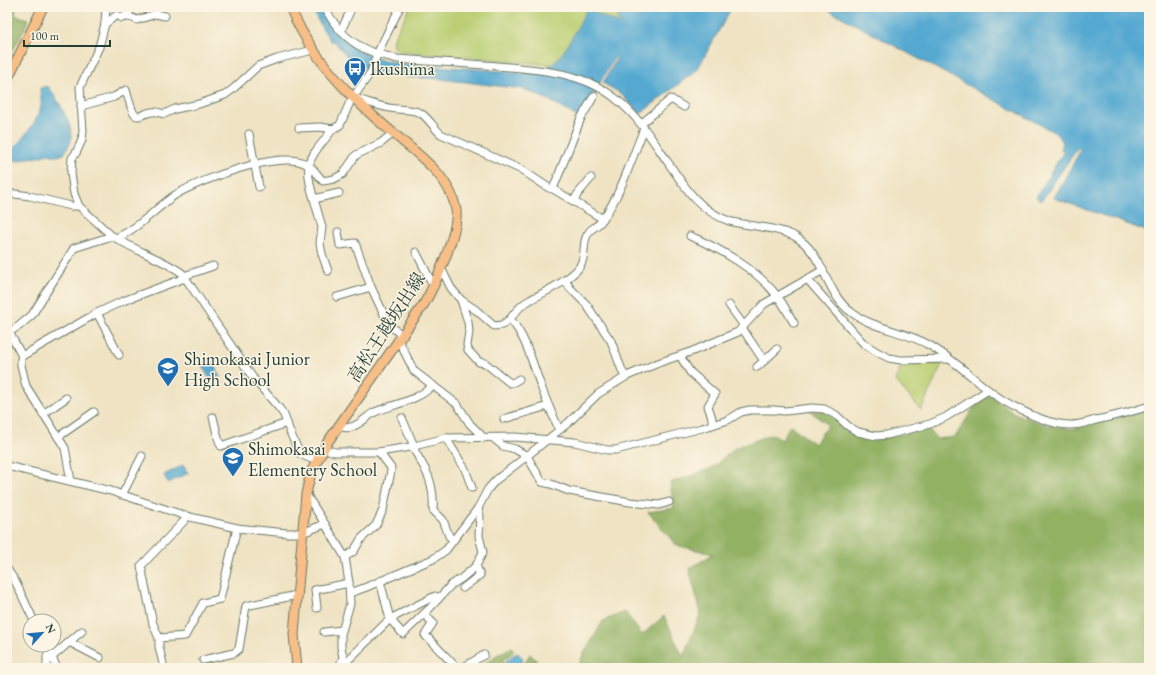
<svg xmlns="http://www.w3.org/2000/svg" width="1156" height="675" viewBox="0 0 1156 675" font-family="'EB Garamond','Noto Serif JP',serif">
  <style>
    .green { fill: #b9ce72; stroke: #6c8653 }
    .forest { fill: #92b164; stroke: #58774c }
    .water { fill: #55a9d1; stroke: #3a7382 }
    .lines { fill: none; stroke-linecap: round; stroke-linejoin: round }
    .minor-casing { stroke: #687766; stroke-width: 9 }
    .major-casing { stroke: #687766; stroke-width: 11 }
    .minor { stroke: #fff; stroke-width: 7 }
    .major { stroke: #f7be87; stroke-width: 9 }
    .labels { text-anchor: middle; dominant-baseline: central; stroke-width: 3; stroke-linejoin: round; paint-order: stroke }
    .poi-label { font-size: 18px; fill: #1f3d34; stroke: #fcf5e5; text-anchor: start }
    .street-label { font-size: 18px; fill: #1f3d34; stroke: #fcf5e5 }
  </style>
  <rect width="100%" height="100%" fill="#fcf5e5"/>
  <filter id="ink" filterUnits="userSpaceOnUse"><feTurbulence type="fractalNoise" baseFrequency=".025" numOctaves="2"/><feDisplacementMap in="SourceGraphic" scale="8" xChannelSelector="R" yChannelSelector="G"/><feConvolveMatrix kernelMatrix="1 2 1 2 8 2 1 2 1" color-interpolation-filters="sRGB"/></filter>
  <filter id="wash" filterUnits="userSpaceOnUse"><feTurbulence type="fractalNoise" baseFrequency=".012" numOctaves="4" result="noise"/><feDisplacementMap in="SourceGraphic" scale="16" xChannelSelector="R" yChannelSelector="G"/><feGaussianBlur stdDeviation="0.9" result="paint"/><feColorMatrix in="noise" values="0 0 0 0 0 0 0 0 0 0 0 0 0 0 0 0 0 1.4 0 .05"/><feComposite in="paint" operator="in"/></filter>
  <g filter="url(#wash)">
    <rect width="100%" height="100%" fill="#efe3c3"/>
    <g class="green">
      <path d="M 410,7 L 623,7 L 617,19 L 621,22 L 620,24 L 562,54 L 552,65 L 399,51 L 394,47 L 393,39 Z"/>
      <path d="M 903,363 L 942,364 L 921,410 L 895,380 Z"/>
    </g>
    <g class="forest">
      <path d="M 7,7 L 16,7 L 15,15 L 28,19 L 24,31 L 7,60 Z"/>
      <path d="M 988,396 L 994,397 L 1014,413 L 1042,424 L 1072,429 L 1149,410 L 1149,668 L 578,668 L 582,657 L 603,621 L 625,612 L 642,635 L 664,616 L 683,657 L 701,613 L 689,569 L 713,554 L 676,545 L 648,512 L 674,508 L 670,483 L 712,468 L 735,448 L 772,434 L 782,440 L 790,425 L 814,444 L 828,425 L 810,411 L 824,411 L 857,435 L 866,438 L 877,439 L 928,429 L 937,439 L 955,437 L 978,401 Z"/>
      <path d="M 512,647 L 513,652 L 503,660 L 502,668 L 479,668 L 495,656 Z"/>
      <path d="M 530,654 L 544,668 L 522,668 Z"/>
    </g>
    <g class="water">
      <path d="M 313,7 L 323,7 C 333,24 340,38 357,49 C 384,66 419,65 450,67 C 476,69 503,71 530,73 C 537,71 547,69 553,64 C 565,54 579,24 587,9 L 620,24 L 621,22 L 617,19 L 623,7 L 732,7 L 697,70 L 640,114 L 620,93 L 603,83 L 617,58 L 615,57 L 579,118 L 547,99 L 523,89 L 440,79 L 409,77 L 372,71 L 351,61 L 334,41 L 331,42 L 317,19 Z"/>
      <path d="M 823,7 L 1149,7 L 1149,232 L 1054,198 L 1080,151 L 1079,146 L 1041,201 L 1036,197 L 1064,151 L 1061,149 L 1063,143 L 1059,135 Z"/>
      <path d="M 48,86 C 57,99 74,124 71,140 C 70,145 66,150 64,154 L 58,156 L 48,154 L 39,157 L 27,158 L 19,161 L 11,159 L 9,153 C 21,140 36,125 41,107 C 42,102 40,94 40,88 Z"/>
      <path d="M 210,358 L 220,377 L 211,382 L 201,363 Z"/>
      <path d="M 183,465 L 188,473 L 168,483 L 164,475 Z"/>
      <path d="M 518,653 L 523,658 L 520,668 L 503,668 C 506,660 510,656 518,653 Z"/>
    </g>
  </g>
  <g filter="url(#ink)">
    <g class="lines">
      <g class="minor-casing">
        <g id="minor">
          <path d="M 325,7 C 333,25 347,40 365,49 C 375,54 387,56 397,59 C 427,61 456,63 485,65 C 529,69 579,69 615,98 C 637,115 652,139 667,161 C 685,187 698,210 729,221 C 750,227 774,226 794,236 C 824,252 825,293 851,312 C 873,329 905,331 929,345 C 950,357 968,374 987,389 C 1005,404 1046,425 1070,425 C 1079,425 1088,422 1096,420 C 1114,416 1132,412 1149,406"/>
          <path d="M 125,16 L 134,7"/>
          <path d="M 105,24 L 117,15 L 122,18 C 127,16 132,17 137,20 L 156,14 L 165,16"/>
          <path d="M 341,31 L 352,7"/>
          <path d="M 354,98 C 369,102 382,108 397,109 C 405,110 415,109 422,114 C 429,119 434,128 441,134 L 522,170 L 549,188 L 553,189 L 603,219"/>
          <path d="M 81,106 L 114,97 L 126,90 C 128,97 130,105 133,112 C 137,121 145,112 152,112 C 156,111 160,113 164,114 L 175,109 L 199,104 L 225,95 L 233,89 L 258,66 L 277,59 L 313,50"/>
          <path d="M 641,124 L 671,99 L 684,107"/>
          <path d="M 299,128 L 320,127 L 333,129 L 340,125 L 350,102 L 371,72 L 377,54 L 400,7"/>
          <path d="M 333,129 C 310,159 302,160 314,199 L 339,193"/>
          <path d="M 249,134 L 259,187"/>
          <path d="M 553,189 L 581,118 L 594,96"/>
          <path d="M 7,193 L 30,196 L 71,206 L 79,206 L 74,194 L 71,173 L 72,158 L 76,153 L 82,140 L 83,131 L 80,87 L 99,47 L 105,24 L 106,7"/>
          <path d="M 314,199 L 322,227 L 320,243 L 322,254 L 328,271"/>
          <path d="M 574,202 L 577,195 L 591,178"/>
          <path d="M 79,206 L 112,236 L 116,238 C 139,228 155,209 175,195 C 200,180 282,148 308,165 C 314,169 318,176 323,181 L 334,179 L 343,174 L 356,155 L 381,143 L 393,133"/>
          <path d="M 338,232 L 340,245 L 355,243 L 371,287 L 389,325 L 402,335"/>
          <path d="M 690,236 C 719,248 758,270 777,296 C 784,304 788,314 794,323"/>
          <path d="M 116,238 C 137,252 161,258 182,273 L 253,378 L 279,408 L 284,415 L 290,432 L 300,454 L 309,458 L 317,460"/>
          <path d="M 416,252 L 434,287"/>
          <path d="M 441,268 L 451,288 L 461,300 L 476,310 L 494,326 L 502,325 L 510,319"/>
          <path d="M 184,276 L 213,266"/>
          <path d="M 807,279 L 864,344 L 879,353 L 889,358 L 901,360 L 949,359"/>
          <path d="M 565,280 L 570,288 L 586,304 L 611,341 L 623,373 L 627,376 L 658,363 L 693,351 L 738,332 L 764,304 L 823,270"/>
          <path d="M 337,297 L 371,287"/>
          <path d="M 461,300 L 468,322 L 469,332 L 467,345 L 468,350 L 479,362 L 485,363 L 510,383 L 514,382 L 519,379"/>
          <path d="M 729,305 L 744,326"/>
          <path d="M 97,313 L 119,355"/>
          <path d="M 742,328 L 764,361 L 757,367"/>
          <path d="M 398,339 L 414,371 L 457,404 L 470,424 L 484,438"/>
          <path d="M 22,356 L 97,313 L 123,301 L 185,278"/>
          <path d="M 680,356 L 690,372 L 715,394 L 708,406 L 712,418 L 712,425"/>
          <path d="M 764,361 L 777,349"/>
          <path d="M 43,414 L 66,398"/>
          <path d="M 213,417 L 218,438 L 221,446 L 287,423"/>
          <path d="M 402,418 L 414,446"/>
          <path d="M 504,419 L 548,406"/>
          <path d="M 339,426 C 343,427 347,429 351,427 C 360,425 367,416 375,412 C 394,404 418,401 433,385"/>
          <path d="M 559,429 C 553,416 547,403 542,389 C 533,366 527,338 510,319 C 515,312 522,304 530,300 C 546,291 563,284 576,271 C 589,258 580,243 589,232 C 592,227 599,226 602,220 C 622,193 631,159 644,129"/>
          <path d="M 58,437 L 94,412"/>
          <path d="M 446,438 L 465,469 L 472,488"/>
          <path d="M 493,438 L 503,446 L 515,449 L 527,456 L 542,482 L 551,484 L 569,491 L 630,502 L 659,505 L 669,502"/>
          <path d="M 413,446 C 416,455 421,461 425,469 C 432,482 434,497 433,510 L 443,520 L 449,536 L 453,540"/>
          <path d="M 324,449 L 335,452 L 379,452 L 410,447 L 446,438 L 515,437 L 575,442 L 607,450 L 616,450 L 702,428 L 728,420 L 741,412 L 750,410 L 774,410 L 785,411 L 812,408 L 824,409 L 836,415 L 848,426 L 858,432 L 876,436 L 887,435 L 930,424 L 946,417 L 988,390"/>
          <path d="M 7,466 L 111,491 L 186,516 L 237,528 L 287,533 L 302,533 L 325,524"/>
          <path d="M 71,481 L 65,448 L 26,386 L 21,365 L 21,359 L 22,356 L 9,332 L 19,326 L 32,315 L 74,248 L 112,236"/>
          <path d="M 306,494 L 325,524 L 345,557 L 349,583 L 350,604 L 341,634 L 341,647 L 343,657 L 339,668"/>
          <path d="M 122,495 L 142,456"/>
          <path d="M 345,557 L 354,551 L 361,539 L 376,525 L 383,510 L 391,471 L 391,468 L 379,452"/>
          <path d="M 7,569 L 15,581 L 34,621"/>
          <path d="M 380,581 L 390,619 L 403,634 L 430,608 L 451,585 L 462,578 L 476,566"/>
          <path d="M 463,588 L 480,575 L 476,566 L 483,552 L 479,536 L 480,516 L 478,508"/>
          <path d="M 350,593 L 364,588 L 433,559 L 446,550 L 478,508 L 488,489 L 496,480 L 527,456 L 568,423 L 598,394 L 627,376"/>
          <path d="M 317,608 L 315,590 L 349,583"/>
          <path d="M 424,614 L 433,623 L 425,635 L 457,668"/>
          <path d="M 324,632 L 342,630"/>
          <path d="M 159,638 L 153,624 L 141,566 L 185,520 L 186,516"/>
          <path d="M 69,642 L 100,658"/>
          <path d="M 46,645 L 57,668"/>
          <path d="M 52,657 L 82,631"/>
          <path d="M 343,659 L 353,668"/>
          <path d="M 203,660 L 234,653 L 239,649 L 246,606 L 297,595"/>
          <path d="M 346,662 L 390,619 L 435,596 L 439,598"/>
          <path d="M 47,668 L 47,656 L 49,652"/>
          <path d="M 164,668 L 159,647 L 159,638 L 185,636 L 203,603 L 220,599 L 237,528"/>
          <path d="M 462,668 L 484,655"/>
        </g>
      </g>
      <g class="major-casing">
        <g id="major">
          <path d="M 290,7 C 304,41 326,70 352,96 C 367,111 383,125 399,138 C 422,158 451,178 456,210 C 459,231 435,285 424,304 L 327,443 L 311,472 L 306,494 L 294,634 L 297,668"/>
          <path d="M 7,80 L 43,7"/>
        </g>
      </g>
      <use href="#minor" class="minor"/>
      <use href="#major" class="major"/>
    </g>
  </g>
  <defs>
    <g id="bus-pin" transform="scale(1.15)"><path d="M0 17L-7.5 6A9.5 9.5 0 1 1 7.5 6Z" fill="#1f6fb2" stroke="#fcf5e5"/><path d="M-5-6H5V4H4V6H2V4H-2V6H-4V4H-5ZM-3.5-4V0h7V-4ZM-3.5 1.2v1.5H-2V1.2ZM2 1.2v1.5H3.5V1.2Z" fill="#fff"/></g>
    <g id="school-pin" transform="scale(1.15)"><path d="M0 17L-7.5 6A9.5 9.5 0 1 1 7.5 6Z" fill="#1f6fb2" stroke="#fcf5e5"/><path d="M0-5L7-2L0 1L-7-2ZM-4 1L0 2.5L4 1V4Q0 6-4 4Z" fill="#fff"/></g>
  </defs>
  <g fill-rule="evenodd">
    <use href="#bus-pin" x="355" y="68"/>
    <use href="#school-pin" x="168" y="368"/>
    <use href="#school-pin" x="233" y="458"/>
  </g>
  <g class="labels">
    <g class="poi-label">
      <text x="370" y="68">Ikushima</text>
      <text x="184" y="358">Shimokasai Junior<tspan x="184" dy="21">High School</tspan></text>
      <text x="248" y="448">Shimokasai<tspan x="248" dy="21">Elementery School</tspan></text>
    </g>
    <g class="street-label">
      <text transform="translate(386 327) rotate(-57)">高松王越坂出線</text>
    </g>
  </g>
  <rect width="1156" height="675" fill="none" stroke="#fcf5e5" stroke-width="24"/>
  <g transform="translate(42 633) rotate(63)"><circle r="19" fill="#fcf5e5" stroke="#a4ab9e"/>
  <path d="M0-3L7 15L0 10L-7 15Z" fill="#1f6fb2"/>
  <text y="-6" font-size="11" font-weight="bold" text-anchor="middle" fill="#1f3d34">N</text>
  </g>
  <path d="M24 40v6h86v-6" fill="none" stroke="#1f3d34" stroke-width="2"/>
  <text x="30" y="40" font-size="12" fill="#1f3d34" stroke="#fcf5e5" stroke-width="3" paint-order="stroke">100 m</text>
</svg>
